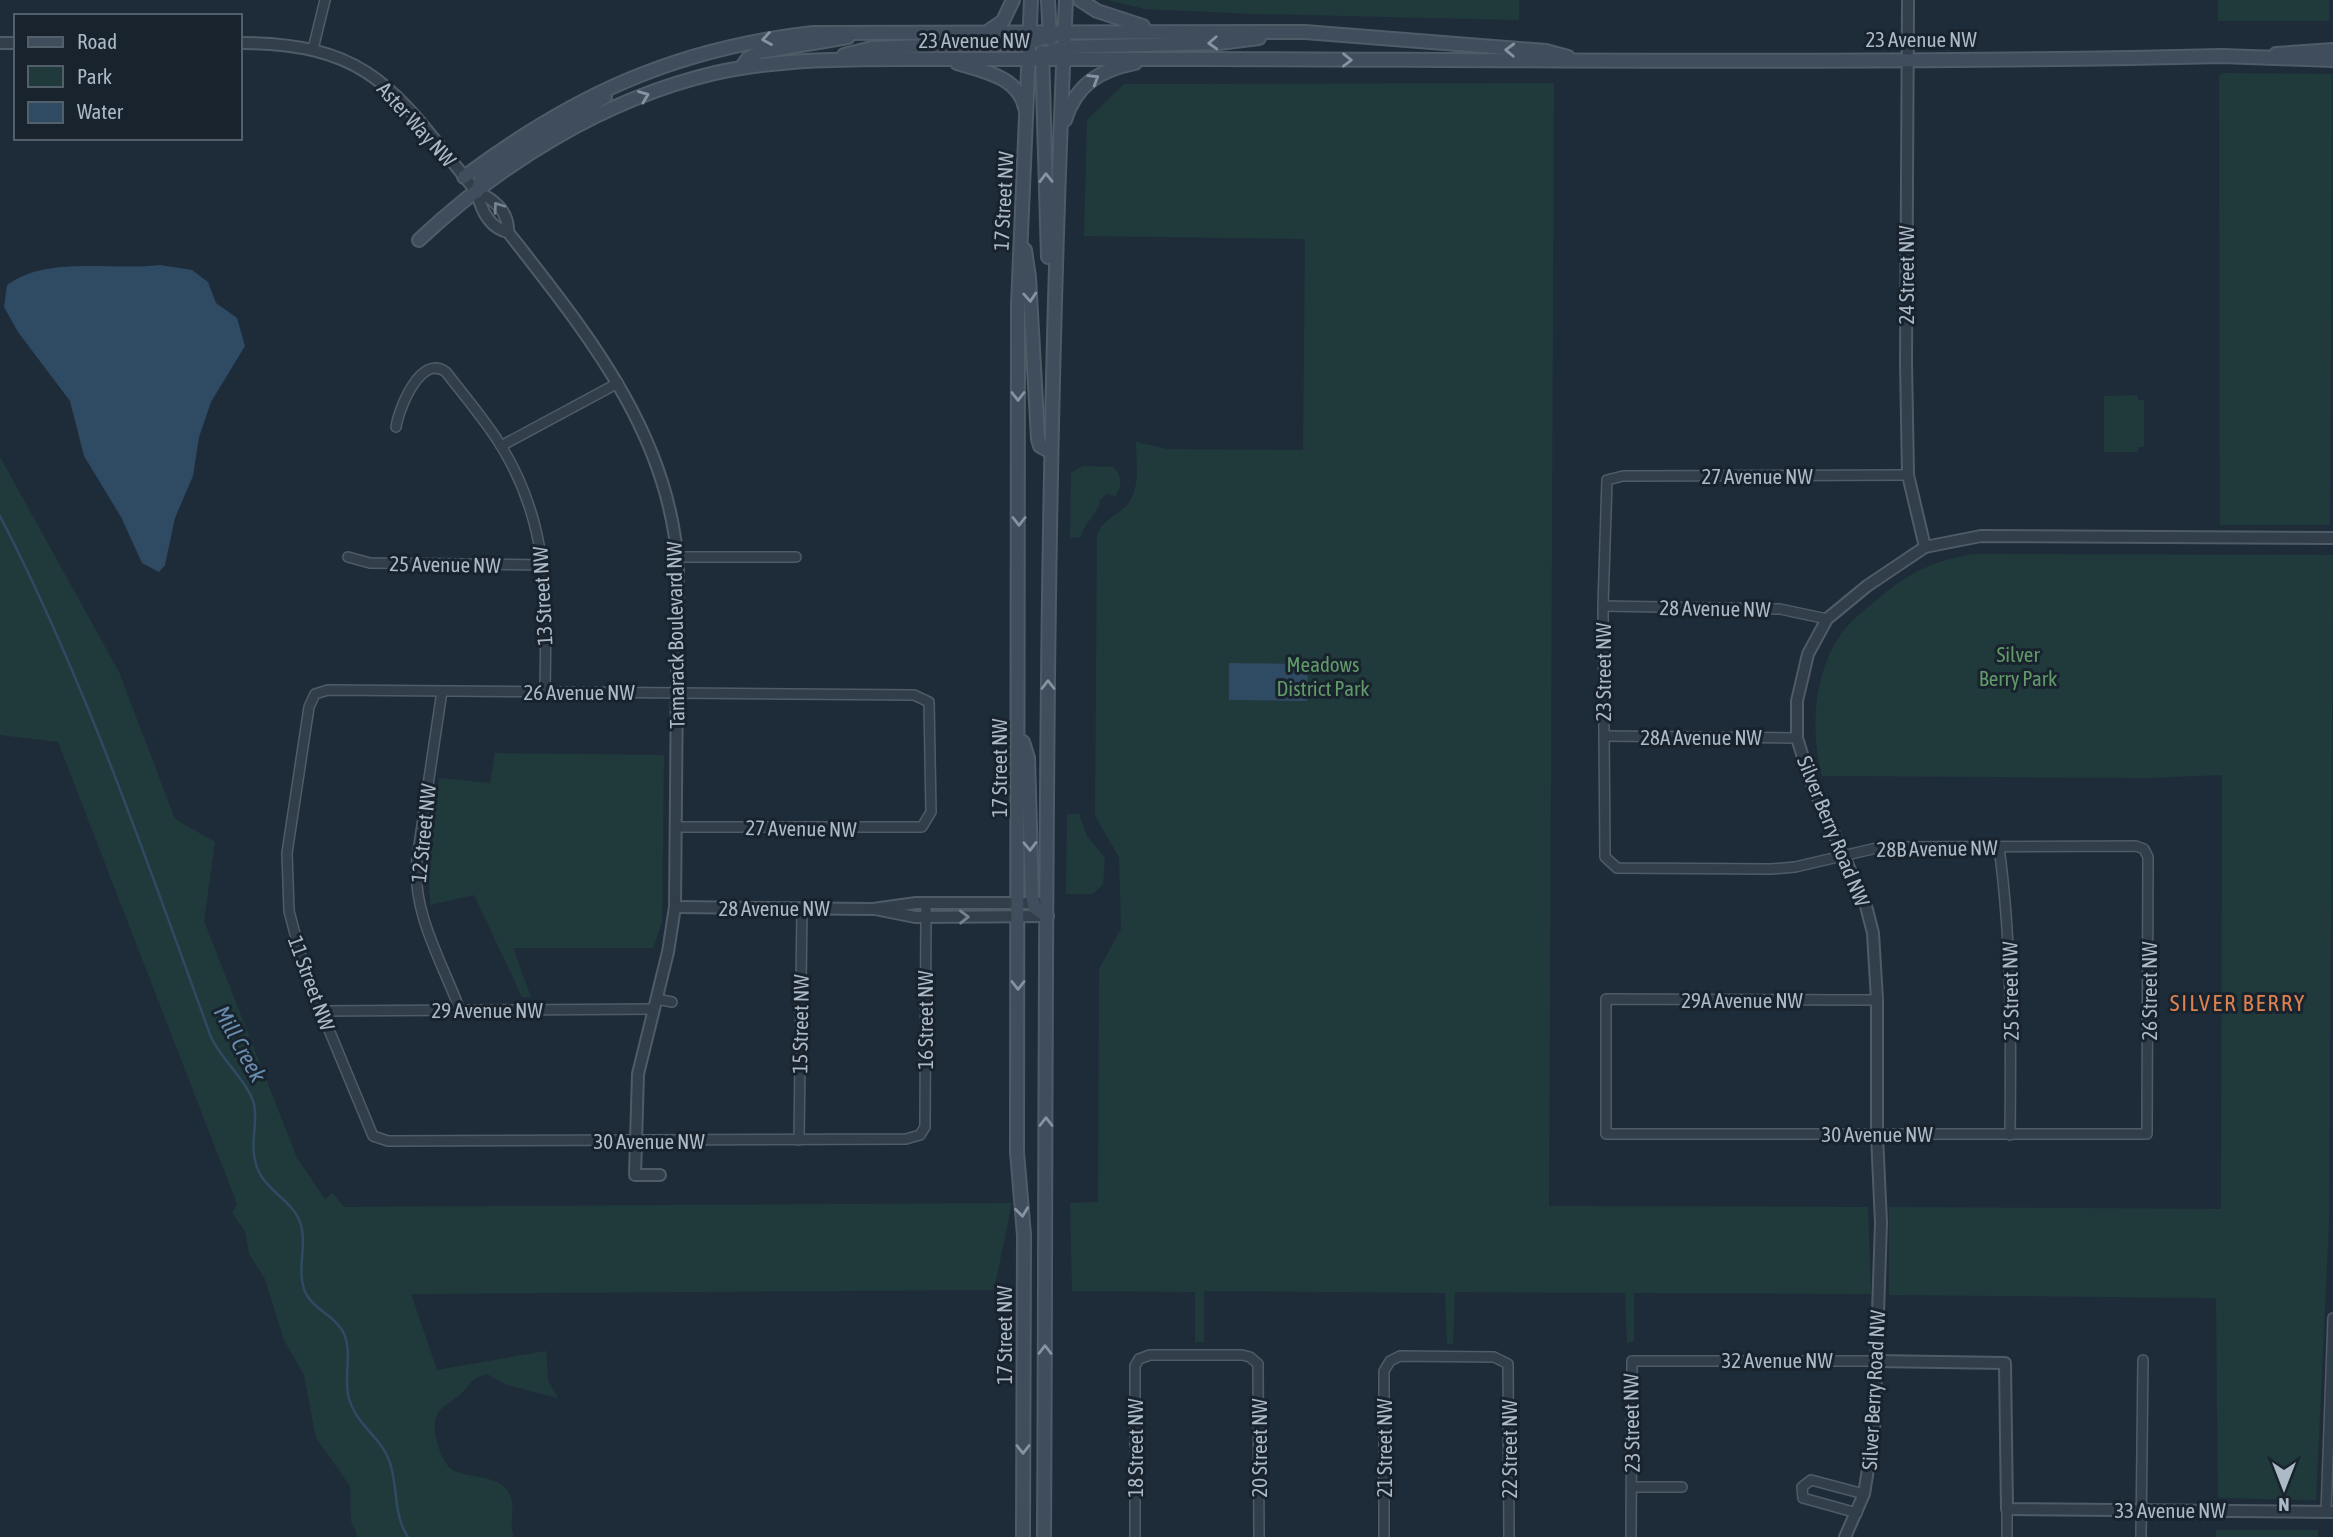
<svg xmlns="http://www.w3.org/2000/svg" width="2333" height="1537" viewBox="0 0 2333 1537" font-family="'Asap Condensed',sans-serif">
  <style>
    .green { fill: #203a3b }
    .water { fill: #2f4a63 }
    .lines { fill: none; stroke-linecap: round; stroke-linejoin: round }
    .stream { stroke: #2f4a63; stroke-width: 2.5 }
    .minor-casing { stroke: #4f5c68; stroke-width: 12 }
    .tertiary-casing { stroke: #4f5c68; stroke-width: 14 }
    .secondary-casing { stroke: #4f5c68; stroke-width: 16 }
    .minor { stroke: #323e4a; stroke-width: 9 }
    .tertiary { stroke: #323e4a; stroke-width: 10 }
    .secondary { stroke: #3f4d5d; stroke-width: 12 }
    .oneway { stroke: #8693a2 }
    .oneway2 { stroke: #75828f }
    .labels { text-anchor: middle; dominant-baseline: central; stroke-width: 6; stroke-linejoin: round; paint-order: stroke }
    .street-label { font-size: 21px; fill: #acb9c7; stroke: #18232e }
    .park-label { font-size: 21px; fill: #619969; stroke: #18232e }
    .neighbourhood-label { font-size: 23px; letter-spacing: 2px; fill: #de8150; stroke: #18232e }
    .water-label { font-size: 23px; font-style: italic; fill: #698dae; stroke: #18232e }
  </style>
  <rect width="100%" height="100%" fill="#1e2c3a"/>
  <g class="green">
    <path d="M 1107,0 L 1519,0 L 1519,20 L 1255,14 L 1145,9 Z"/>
    <rect x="2218" y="0" width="111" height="21"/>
    <path d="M 2224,73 L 2332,74 L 2330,525 L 2220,525 L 2219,75 Z"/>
    <path d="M 1554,83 L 1549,1206 L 1868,1207 L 1871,1294 L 1634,1293 L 1634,1341 L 1627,1343 L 1625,1293 L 1455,1292 L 1453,1344 L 1447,1344 L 1445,1293 L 1204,1291 L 1204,1342 L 1195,1342 L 1195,1292 L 1072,1291 L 1070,1203 L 1098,1202 L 1099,969 L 1121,929 L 1119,857 L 1095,816 L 1097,536 C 1102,517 1123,515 1131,499 C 1140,484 1136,459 1136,442 L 1167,449 L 1303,450 L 1305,239 L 1084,236 L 1087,120 L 1124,84 Z"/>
    <path d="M 2138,395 L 2138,400 L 2144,400 L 2144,447 L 2138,447 L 2138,452 L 2104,452 L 2104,396 Z"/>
    <path d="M 0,457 L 119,672 L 175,819 L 215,842 L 204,921 L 297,1158 L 325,1199 L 333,1193 L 344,1207 L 1012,1203 L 994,1290 L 411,1294 L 437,1370 L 546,1351 L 548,1380 L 558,1398 L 507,1385 L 487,1374 C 473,1377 472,1382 463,1392 C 455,1400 444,1404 438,1413 C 429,1426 440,1458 450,1468 C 460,1478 491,1474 504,1487 C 520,1503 507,1520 514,1537 L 358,1537 L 351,1521 L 350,1486 L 316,1438 L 304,1375 L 284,1340 L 265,1279 L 249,1254 L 245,1231 L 232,1213 L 237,1204 L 58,742 L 0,735 Z"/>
    <path d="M 1083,466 L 1113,467 C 1122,476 1123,486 1115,496 L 1107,494 L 1100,500 C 1099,514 1083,523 1081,537 L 1070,538 L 1071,473 Z"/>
    <path d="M 1975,554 L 2333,555 L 2329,1221 L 2316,1500 L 2218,1498 L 2216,1298 L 1889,1295 L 1889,1207 L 2221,1209 L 2222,775 L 2146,778 L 1822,776 C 1809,727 1814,662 1850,623 C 1859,614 1869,606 1879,598 C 1908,573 1937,559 1975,554 Z"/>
    <path d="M 495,753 L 664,755 L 662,922 L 653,948 L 513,948 L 531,997 L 522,997 L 474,895 L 430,905 L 428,858 L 439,778 L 490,783 Z"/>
    <path d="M 1067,814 L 1079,814 L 1087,836 L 1105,858 L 1103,884 L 1093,894 L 1066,894 Z"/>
    <rect x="2216" y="1530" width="102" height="7"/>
  </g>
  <g class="water">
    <path d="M 160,265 L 192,270 L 208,282 L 216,303 L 237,318 L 245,346 L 211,402 L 199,437 L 193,476 L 175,518 L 165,565 L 159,572 L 142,563 L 121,517 L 84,456 L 70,401 L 18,332 L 4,307 L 7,285 C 48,255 111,271 160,265 Z"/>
    <path d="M 1229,663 L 1308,664 L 1307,701 L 1229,700 Z"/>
  </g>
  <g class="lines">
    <path class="stream" d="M 0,516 C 86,682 147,862 211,1037 C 221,1059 248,1082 254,1104 C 259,1124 247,1147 259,1172 C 268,1192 294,1201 301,1225 C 307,1245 297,1269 304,1289 C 311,1310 337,1315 345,1336 C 352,1356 343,1378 349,1399 C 357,1426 380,1436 389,1460 C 399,1486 392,1513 408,1537"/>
    <g class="minor-casing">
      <g id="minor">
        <path d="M 313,49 L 325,0"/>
        <path d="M 396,427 C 399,408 421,353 446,372 C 465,397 487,422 503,449 C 551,529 546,603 545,692"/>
        <path d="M 501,446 L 618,383"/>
        <path d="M 348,557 L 370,563 L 544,565"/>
        <path d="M 677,557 L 796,557"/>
        <path d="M 1603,606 L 1780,609 L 1827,619"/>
        <path d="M 442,691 L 417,859 C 411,911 442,962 460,1010"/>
        <path d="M 1604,736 L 1797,738"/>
        <path d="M 676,827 L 922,827 L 931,812 L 929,702 L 914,695 L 328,690 L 315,694 L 309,707 L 287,853 L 289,911 L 305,972 L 373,1136 L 388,1141 L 906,1139 L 920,1135 L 925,1127 L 926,903"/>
        <path d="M 1999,847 C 2012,943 2011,1038 2010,1135"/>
        <path d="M 657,999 L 672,1002"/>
        <path d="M 1877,1000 L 1606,999 L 1606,1134 L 2147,1134 L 2148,857 L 2144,849 L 2136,846 L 1881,847 L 1795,867 L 1771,869 L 1617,868 L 1605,857 L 1603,606 L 1607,480 L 1623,476 L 1908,475"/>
        <path d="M 321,1011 L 654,1009"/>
        <path d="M 799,1140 L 802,908"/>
        <path d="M 1632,1487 L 1682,1487"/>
        <path d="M 2007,1509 L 2007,1537"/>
        <path d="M 2326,1512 L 2333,1318"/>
        <path d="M 1857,1513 L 1803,1498 L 1802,1487 L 1811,1480 L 1864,1494"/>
        <path d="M 1135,1537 L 1135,1366 L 1139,1359 L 1150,1355 L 1242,1355 L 1250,1357 L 1258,1364 L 1259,1537"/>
        <path d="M 1384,1537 L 1384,1371 L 1390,1361 L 1400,1356 L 1494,1357 L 1508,1364 L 1509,1537"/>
        <path d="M 1631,1537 L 1632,1361 L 1875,1361"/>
        <path d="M 2141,1537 L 2143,1360"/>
      </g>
    </g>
    <g class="tertiary-casing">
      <g id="tertiary">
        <path d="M 1908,0 L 1906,362 L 1908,475 L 1925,547"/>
        <path d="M 0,43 L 16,43"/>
        <path d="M 240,43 C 376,43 398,97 477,192 C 481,210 490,228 508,232 C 586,332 671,435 678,568 L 675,907 L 668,952 L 638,1074 L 635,1175 L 660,1175"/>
        <path d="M 477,192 C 494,199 509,212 508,232"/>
        <path d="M 675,907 L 873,909 L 916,903 L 1039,903"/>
        <path d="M 875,909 L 915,917 L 1047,916"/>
        <path d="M 1875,1361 L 2005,1363 L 2007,1509 L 2333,1512"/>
        <path d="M 1845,1537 L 1864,1494 L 1874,1432 L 1881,1223 L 1877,1135 L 1877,1000 L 1873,933 L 1866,906 L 1810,780 L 1797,738 L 1797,701 L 1808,654 L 1827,619 L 1867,586 L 1925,547 L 1981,536 L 2333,538"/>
      </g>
    </g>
    <g class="secondary-casing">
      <g id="secondary">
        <path d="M 1048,0 L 1050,39"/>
        <path d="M 1080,0 L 1097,11 L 1143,26"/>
        <path d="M 990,30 L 1003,21 L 1013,0"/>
        <path d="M 1042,52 L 1048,257"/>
        <path d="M 2276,54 L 2333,50"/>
        <path d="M 844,55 L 872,48 L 1030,42 L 1058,34"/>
        <path d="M 1032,58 L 1064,47 L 1219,43 L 1259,38"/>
        <path d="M 957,63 C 983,71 1019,77 1025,108"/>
        <path d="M 741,68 L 748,58 L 760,52 L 848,37"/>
        <path d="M 1065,120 C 1076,85 1099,70 1135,63"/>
        <path d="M 464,177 C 574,95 676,48 813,33 L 1305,32 L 1546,51 L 1568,57"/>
        <path d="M 477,192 L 481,178 L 496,164 L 605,97"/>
        <path d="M 419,240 C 502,162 604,99 715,73 C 788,57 864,59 938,59 C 1028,59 1118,59 1208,59 C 1545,60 1884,64 2222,56 L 2333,60"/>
        <path d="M 1025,250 L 1029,277 L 1038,439 L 1040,446 L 1051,452"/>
        <path d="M 1023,742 L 1028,758 L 1032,897 L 1035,908 L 1047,916"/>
        <path d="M 1023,1537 L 1024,1235 L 1017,1152 L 1018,304 L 1031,0"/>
        <path d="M 1044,1537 C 1047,1025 1042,512 1066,0"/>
      </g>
    </g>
    <use href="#minor" class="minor"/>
    <use href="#tertiary" class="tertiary"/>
    <use href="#secondary" class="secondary"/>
  </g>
  <defs><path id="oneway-chevron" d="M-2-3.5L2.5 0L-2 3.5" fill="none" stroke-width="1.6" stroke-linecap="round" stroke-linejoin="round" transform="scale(1.75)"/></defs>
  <g class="oneway">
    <use href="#oneway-chevron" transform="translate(767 39) rotate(171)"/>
    <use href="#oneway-chevron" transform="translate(1213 43) rotate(177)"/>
    <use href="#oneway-chevron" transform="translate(1510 50) rotate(-178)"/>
    <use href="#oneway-chevron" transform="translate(1347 60) rotate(1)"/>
    <use href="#oneway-chevron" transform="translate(1094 79) rotate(-31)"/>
    <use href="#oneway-chevron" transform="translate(644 96) rotate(-21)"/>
    <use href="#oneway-chevron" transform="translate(1046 178) rotate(-91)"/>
    <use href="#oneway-chevron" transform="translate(1030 297) rotate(86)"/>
    <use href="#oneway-chevron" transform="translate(1018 396) rotate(90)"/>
    <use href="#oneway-chevron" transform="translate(1019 521) rotate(90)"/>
    <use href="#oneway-chevron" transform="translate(1048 685) rotate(-90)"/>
    <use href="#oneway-chevron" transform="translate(1030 846) rotate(89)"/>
    <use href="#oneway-chevron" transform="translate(1018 985) rotate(90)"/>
    <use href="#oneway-chevron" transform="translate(1046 1122) rotate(-90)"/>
    <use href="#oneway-chevron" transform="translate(1022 1212) rotate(83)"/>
    <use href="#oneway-chevron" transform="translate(1045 1350) rotate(-90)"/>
    <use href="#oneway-chevron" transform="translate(1023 1449) rotate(90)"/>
  </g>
  <g class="oneway2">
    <use href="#oneway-chevron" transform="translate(498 207) rotate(-126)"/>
    <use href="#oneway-chevron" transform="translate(964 917) rotate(-1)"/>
  </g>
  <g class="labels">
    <g class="street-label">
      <text x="1921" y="39">23 Avenue NW</text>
      <text x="974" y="40">23 Avenue NW</text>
      <text transform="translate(417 124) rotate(48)">Aster Way NW</text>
      <text transform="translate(1003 201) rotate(-87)">17 Street NW</text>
      <text transform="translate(1906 275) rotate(-90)">24 Street NW</text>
      <text x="1757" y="476">27 Avenue NW</text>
      <text transform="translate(445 564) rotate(1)">25 Avenue NW</text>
      <text transform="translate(542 596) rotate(-93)">13 Street NW</text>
      <text transform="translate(1715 608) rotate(1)">28 Avenue NW</text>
      <text transform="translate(675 635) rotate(-91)">Tamarack Boulevard NW</text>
      <text transform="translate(1603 672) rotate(-90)">23 Street NW</text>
      <text x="579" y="692">26 Avenue NW</text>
      <text x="1701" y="737">28A Avenue NW</text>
      <text transform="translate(999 768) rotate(-90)">17 Street NW</text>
      <text transform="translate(801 828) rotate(1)">27 Avenue NW</text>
      <text transform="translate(1834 831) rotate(68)">Silver Berry Road NW</text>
      <text transform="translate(423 833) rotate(-84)">12 Street NW</text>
      <text transform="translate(1937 848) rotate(-1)">28B Avenue NW</text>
      <text x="774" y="908">28 Avenue NW</text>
      <text transform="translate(312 983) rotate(70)">11 Street NW</text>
      <text transform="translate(2010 991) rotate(-91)">25 Street NW</text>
      <text transform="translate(2149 991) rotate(-90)">26 Street NW</text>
      <text x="1742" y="1000">29A Avenue NW</text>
      <text x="487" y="1010">29 Avenue NW</text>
      <text transform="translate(925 1020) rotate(-90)">16 Street NW</text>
      <text transform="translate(800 1024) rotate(-89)">15 Street NW</text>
      <text x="1877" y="1134">30 Avenue NW</text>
      <text x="649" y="1141">30 Avenue NW</text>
      <text transform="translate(1004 1335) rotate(-90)">17 Street NW</text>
      <text x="1777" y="1360">32 Avenue NW</text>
      <text transform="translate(1873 1390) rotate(-87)">Silver Berry Road NW</text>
      <text transform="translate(1631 1423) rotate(-91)">23 Street NW</text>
      <text transform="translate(1135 1448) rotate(-90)">18 Street NW</text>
      <text transform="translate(1259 1448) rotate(-90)">20 Street NW</text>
      <text transform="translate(1384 1448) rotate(-90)">21 Street NW</text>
      <text transform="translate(1509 1449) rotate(-90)">22 Street NW</text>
      <text x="2170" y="1510">33 Avenue NW</text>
    </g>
    <g class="park-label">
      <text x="2018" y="654">Silver<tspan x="2018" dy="24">Berry Park</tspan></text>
      <text x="1323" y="664">Meadows<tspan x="1323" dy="24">District Park</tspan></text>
    </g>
    <g class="neighbourhood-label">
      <text x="2238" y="1003">SILVER BERRY</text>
    </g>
    <g class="water-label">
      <text transform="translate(240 1044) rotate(61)">Mill Creek</text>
    </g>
  </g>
  <rect x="14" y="14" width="228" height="126" fill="#18232e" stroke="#535f6b" stroke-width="2"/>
  <rect x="28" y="37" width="35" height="10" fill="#3f4d5d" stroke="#535f6b" stroke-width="2"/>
  <text x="77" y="49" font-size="21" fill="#acb9c7">Road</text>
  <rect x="28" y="66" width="35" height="21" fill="#203a3b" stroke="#535f6b" stroke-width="2"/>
  <text x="77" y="84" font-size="21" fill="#acb9c7">Park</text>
  <rect x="28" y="102" width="35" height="21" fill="#2f4a63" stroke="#535f6b" stroke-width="2"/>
  <text x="77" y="119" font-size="21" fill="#acb9c7">Water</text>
  <g transform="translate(2284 1488) rotate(180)" stroke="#18232e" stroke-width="5" paint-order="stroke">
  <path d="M0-5L12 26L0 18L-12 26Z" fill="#acb9c7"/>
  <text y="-10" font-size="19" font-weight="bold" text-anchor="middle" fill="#acb9c7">N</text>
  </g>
</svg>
